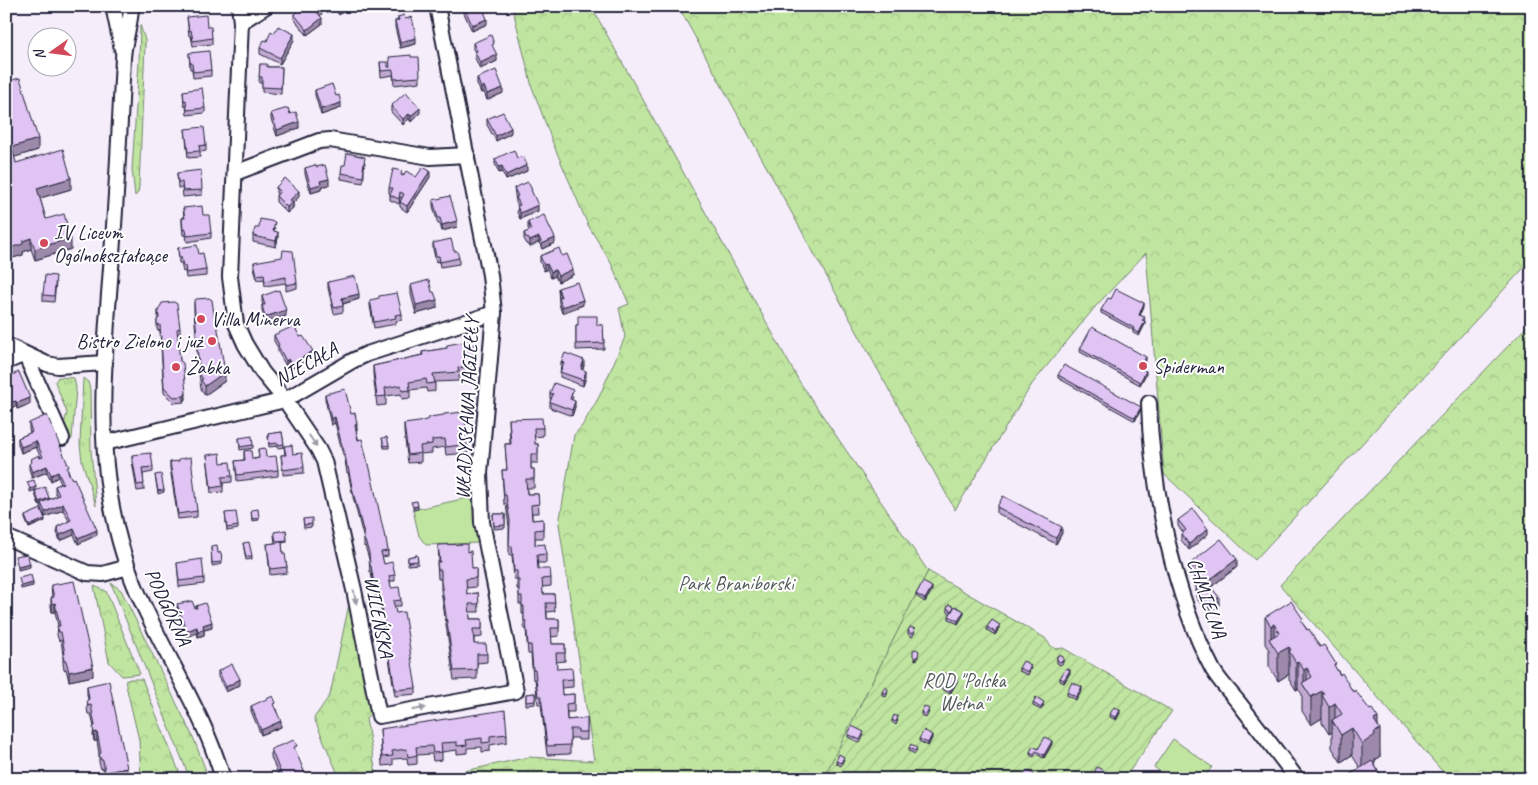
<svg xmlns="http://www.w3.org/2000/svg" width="1538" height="785" viewBox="0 0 1538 785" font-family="Caveat,sans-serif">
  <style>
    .grass { fill: url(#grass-tufts); stroke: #71846e }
    .forest { fill: url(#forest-crowns); stroke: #71846e }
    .park { fill: #c0e5a0; stroke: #71846e }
    .garden { fill: url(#garden-furrows); stroke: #71846e }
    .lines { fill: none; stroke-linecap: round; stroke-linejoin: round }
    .minor-casing { stroke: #22223b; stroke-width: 18 }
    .minor { stroke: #fff; stroke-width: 14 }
    .wall { fill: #c1a9d1; stroke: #22223b }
    .shaded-wall { fill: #9d89aa; stroke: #22223b }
    .building { fill: #e0c4f3; stroke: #22223b }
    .oneway { fill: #9c9ca7 }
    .poi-dot { fill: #d1495b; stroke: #fff; stroke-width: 2 }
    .labels { text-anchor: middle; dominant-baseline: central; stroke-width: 4; stroke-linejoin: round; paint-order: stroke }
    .poi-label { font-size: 20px; fill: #22223b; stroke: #fff; text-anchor: start }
    .street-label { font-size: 20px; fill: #22223b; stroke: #fff }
    .park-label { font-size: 20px; fill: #515c59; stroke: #fff }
  </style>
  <defs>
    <pattern id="grass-tufts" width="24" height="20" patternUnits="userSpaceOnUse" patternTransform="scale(1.25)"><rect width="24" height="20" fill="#c0e5a0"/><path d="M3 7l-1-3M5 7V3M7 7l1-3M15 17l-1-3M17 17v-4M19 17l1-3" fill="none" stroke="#a5c48b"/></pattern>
    <pattern id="forest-crowns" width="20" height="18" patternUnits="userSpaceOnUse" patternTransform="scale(1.25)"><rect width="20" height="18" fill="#c0e5a0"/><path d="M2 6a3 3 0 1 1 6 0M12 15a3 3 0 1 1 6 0" fill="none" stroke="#a5c48b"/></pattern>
    <pattern id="garden-furrows" width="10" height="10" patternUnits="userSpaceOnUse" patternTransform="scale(1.25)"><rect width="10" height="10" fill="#c0e5a0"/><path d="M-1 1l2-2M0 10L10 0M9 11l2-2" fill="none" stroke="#a5c48b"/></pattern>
  </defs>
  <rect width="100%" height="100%" fill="#f6edfb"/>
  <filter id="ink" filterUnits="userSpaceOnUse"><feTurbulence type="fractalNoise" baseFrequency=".02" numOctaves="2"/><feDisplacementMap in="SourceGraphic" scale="10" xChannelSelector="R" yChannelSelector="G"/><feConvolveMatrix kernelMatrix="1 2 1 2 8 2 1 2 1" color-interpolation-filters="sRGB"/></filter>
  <g filter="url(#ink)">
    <g class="grass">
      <path d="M 140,25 L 145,40 L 145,46 L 139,186 L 138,193 L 135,196 L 132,169 L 139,62 Z"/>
      <path d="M 58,377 L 74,378 L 76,388 L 72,439 L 68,441 L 63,428 L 67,413 L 55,382 Z"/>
      <path d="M 83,378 L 88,382 L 90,389 L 91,450 L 96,506 L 82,461 L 80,444 Z"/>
    </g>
    <g class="forest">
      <path d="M 512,6 L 591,6 L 799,381 L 928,571 L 823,779 L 428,779 L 529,757 L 594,761 L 559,524 L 574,435 L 582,426 L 599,397 L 625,337 L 619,308 L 629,304 L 611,263 L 588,225 L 554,146 L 532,87 Z"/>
      <path d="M 678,6 L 1532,6 L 1532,259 L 1255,560 L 1164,474 L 1146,253 L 1096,306 L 1032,384 L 955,510 Z"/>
      <path d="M 1532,321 L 1532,779 L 1449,779 L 1280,585 Z"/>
      <path d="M 111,583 L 121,590 L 193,737 L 206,771 L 204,779 L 190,779 Z"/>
      <path d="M 94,586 L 106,591 L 140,674 L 122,676 L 109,662 Z"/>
      <path d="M 349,604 L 373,688 L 371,713 L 366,719 L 377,779 L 340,779 L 314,718 L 330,695 Z"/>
      <path d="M 130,679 L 142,679 L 182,779 L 141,779 L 139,740 L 125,681 Z"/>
    </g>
    <g class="park">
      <path d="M 467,498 L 472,501 L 478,543 L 426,545 L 419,536 L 413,510 Z"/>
      <path d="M 1173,739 L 1212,767 L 1203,779 L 1169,779 L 1154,767 Z"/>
    </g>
    <path class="garden" d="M 928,571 L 1045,638 L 1050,645 L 1056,649 L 1063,648 L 1172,711 L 1124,779 L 823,779 Z"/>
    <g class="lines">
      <g class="minor-casing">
        <g id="minor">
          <path d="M 113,6 L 122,49"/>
          <path d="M 131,6 C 131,24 124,40 123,58 C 120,123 117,188 112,254 C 106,340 95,431 114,517 C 121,552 134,587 150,619 C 175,672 207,722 223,779"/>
          <path d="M 239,6 L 241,22 L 230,277 L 236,324 L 245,344 L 262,372 L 285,400 L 318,449 L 324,461 L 354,590 L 379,716 L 516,691 L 482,522 L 480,473 L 494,313 L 490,275 L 437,6"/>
          <path d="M 241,22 L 266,6"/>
          <path d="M 235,173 L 319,141 L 330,140 L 430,157 L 467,155"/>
          <path d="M 6,345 L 47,364 L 58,366 L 105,363"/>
          <path d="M 6,362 L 25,354 L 62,438"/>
          <path d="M 1149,403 C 1151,485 1174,597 1213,670 C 1220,682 1231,693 1239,703 C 1258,728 1278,753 1297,779"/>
          <path d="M 105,443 L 285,400 L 352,361 L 367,354 L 494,313"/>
          <path d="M 6,537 L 87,573 L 103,574 L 128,567"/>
        </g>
      </g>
      <use href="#minor" class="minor"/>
    </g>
    <g class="wall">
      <path d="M 332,6 L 345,6 L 344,11 L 339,15 Z"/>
      <path d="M 464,7 L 487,24 L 472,31 L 464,13 Z"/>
      <path d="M 294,14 L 322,14 L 320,16 L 322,24 L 307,35 L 294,19 Z"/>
      <path d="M 187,17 L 207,27 L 212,38 L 212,44 L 193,46 L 191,36 L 189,36 Z"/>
      <path d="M 398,17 L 405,19 L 416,44 L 400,48 L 395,27 L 395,21 L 398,20 Z"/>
      <path d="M 274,33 L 294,40 L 280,64 L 260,54 L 260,48 Z"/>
      <path d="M 473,43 L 494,50 L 497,61 L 480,69 L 475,58 L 475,52 L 473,49 Z"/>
      <path d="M 189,53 L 211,70 L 211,76 L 193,78 L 192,69 L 190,69 Z"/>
      <path d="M 411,57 L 420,77 L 420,82 L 394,85 L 393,75 L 381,77 L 380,62 L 388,67 L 389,67 Z"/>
      <path d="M 260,64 L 267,67 L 282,67 L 281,94 L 262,92 L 262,83 L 259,83 Z"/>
      <path d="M 6,77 L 38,150 L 14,157 L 16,163 L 71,189 L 40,198 L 46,219 L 71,249 L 35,260 L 31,249 L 23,252 L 23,255 L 6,260 Z"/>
      <path d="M 477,78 L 503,93 L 487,100 L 484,92 L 481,93 L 477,84 Z"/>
      <path d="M 315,90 L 336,96 L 341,108 L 321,115 L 315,95 Z"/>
      <path d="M 183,91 L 205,108 L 205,113 L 187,115 L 186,106 L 184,106 Z"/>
      <path d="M 391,106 L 420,113 L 411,122 L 409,119 L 403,125 L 391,112 Z"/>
      <path d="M 271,113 L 290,114 L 299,128 L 277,136 L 271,119 Z"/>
      <path d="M 487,119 L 511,133 L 496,141 L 487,125 Z"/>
      <path d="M 185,129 L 206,145 L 206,151 L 200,152 L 200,157 L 188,158 Z"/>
      <path d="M 517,158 L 527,171 L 506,180 L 502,172 L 499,173 L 495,164 L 495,159 Z"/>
      <path d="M 365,162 L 364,169 L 364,175 L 363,183 L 341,179 L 341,173 L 345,165 Z"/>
      <path d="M 316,167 L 329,185 L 321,187 L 321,190 L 311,193 L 305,174 L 305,168 Z"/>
      <path d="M 177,173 L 202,190 L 202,195 L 183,197 L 182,188 L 178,188 Z"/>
      <path d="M 402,175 L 416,177 L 430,177 L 407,212 L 400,207 L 400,202 L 402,198 L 400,197 L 399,204 L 390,200 L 390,193 L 389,193 L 389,188 Z"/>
      <path d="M 276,187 L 299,197 L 293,203 L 293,208 L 287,213 L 276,202 L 276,196 L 277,194 L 276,193 Z"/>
      <path d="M 514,188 L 532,194 L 538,211 L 520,219 L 517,212 L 518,206 L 516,202 Z"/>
      <path d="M 433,200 L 457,227 L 442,231 L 440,224 L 438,224 L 433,206 Z"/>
      <path d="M 183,208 L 203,215 L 211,233 L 211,238 L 187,242 L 186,235 L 183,235 L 182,224 L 182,218 L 184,218 Z"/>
      <path d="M 528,222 L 555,243 L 542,249 L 539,242 L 530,247 L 528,244 L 527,244 L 524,239 L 524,233 L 529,231 L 528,228 Z"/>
      <path d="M 275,228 L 274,231 L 278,238 L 276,247 L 253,242 L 253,236 Z"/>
      <path d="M 433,243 L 454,251 L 459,258 L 459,264 L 440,267 L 439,261 L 436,262 L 433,249 Z"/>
      <path d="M 178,248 L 199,254 L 206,270 L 206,276 L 186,278 L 185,271 L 183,272 L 181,263 L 179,263 Z"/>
      <path d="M 540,256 L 562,256 L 573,275 L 558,282 L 555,276 L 551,278 L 547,269 L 544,271 L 540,262 Z"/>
      <path d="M 254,262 L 297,283 L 297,288 L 286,291 L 286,283 L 265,286 L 264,279 L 257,280 L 254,267 Z"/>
      <path d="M 56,282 L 54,302 L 43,301 L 43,295 Z"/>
      <path d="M 328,282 L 359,299 L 343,304 L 343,312 L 334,314 L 328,288 Z"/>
      <path d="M 411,285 L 432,292 L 437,308 L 416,314 L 411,294 Z"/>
      <path d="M 558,288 L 583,305 L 562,313 L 559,304 Z"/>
      <path d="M 262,296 L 286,316 L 265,322 L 262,311 L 262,305 L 263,305 L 262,302 Z"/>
      <path d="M 1111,299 L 1144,306 L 1140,315 L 1145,319 L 1144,321 L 1145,324 L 1139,336 L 1133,333 L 1133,330 L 1101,313 L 1101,310 Z"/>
      <path d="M 370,300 L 402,314 L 402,320 L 396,321 L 396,324 L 374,328 L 370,306 Z"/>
      <path d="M 194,302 L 215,322 L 225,381 L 205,395 L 201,389 L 197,357 L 197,348 L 200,348 L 197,346 L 194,311 Z"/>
      <path d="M 158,311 L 180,328 L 180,334 L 177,334 L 180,361 L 186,399 L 184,402 L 174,403 L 164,393 L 160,331 L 157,330 L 157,320 L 158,318 Z"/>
      <path d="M 576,325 L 603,325 L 604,349 L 576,350 Z"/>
      <path d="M 274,335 L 313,357 L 291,369 L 288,365 L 286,366 L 278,352 L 278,348 L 274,341 Z"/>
      <path d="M 447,345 L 476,365 L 476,374 L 459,376 L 459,381 L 435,382 L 435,391 L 427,392 L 426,388 L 410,390 L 410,398 L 402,399 L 401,394 L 386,396 L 386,405 L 377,406 L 373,374 L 373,366 L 422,355 L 422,352 L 447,348 Z"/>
      <path d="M 1080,349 L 1146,360 L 1141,369 L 1146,374 L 1140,385 L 1080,352 Z"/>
      <path d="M 561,362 L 584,366 L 582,370 L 586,377 L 583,386 L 560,377 Z"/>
      <path d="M 1058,375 L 1141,409 L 1135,421 L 1058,378 Z"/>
      <path d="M 7,377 L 30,404 L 17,409 L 16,406 L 9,408 L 9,411 Z"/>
      <path d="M 550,393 L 573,396 L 572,400 L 575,407 L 572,416 L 550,408 L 550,402 L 551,399 L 550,399 Z"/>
      <path d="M 325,394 L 351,414 L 357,430 L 356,430 L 388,551 L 388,556 L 382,557 L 384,564 L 395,575 L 395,581 L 390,581 L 391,588 L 401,600 L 401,606 L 394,606 L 416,688 L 416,694 L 395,696 L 382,614 L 378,595 L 375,596 L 371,572 L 370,572 L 369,559 L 365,546 L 364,547 L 364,540 L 353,497 L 348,472 L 347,473 L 345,460 L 341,448 L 335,423 L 331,425 L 325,399 Z"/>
      <path d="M 509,419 L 543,428 L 543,436 L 534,437 L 535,444 L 538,444 L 538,463 L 531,463 L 531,469 L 534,469 L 534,488 L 527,488 L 527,494 L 538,494 L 539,513 L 532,513 L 532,520 L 543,519 L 543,538 L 535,538 L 535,545 L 546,554 L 546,563 L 537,563 L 538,569 L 551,578 L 551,586 L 542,587 L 543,594 L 554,594 L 555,611 L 547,612 L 547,619 L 559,619 L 559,636 L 551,637 L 552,644 L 565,644 L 565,661 L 556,662 L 557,669 L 573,679 L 573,687 L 561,688 L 562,695 L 574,694 L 574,712 L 567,712 L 567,720 L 587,718 L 587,740 L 578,740 L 578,738 L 570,738 L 570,754 L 547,755 L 541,704 L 538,704 L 535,679 L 533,679 L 531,654 L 528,654 L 526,629 L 524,629 L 524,614 L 522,614 L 522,604 L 519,604 L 519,589 L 517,589 L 517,579 L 514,579 L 512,555 L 509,555 L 509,527 L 506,504 L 504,504 L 502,470 L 507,470 L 505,444 L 510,444 Z"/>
      <path d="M 29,423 L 69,472 L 69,473 L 97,535 L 78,544 L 74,535 L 60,541 L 57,532 L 57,527 L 69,521 L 63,510 L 45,517 L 41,509 L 41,504 L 39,505 L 35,494 L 35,491 L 49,499 L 57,496 L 55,492 L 55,486 L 61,484 L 58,477 L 51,481 L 47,472 L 32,478 L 29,469 L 29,464 L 31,463 L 31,459 L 41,458 L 36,447 L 21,453 L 18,444 L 18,438 L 30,433 L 29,429 Z"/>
      <path d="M 404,424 L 468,444 L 468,453 L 446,455 L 445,447 L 432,449 L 432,453 L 421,454 L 421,462 L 408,463 L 404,432 Z"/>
      <path d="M 282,432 L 284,446 L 304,467 L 304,473 L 283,475 L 281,455 L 285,455 L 284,447 L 278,448 L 278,446 L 269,447 L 268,436 L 268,434 Z"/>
      <path d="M 239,438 L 253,445 L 253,448 L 240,450 Z"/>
      <path d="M 382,438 L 389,445 L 389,448 L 384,448 Z"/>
      <path d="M 258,449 L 278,470 L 278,476 L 237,481 L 235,461 L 244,460 L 244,451 L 252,459 L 259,458 Z"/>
      <path d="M 132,455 L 153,467 L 153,472 L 143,474 L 144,490 L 137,491 L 132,461 Z"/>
      <path d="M 207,455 L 221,463 L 232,476 L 232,482 L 223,483 L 223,492 L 211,493 Z"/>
      <path d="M 170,462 L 197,511 L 197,517 L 178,519 L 170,468 Z"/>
      <path d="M 155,475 L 164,490 L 164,492 L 158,494 Z"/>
      <path d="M 997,507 L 1062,533 L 1056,544 L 997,513 Z"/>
      <path d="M 251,510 L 259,518 L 259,520 L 252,521 Z"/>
      <path d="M 225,513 L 238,526 L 238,529 L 227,531 Z"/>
      <path d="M 493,514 L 505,514 L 505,528 L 494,529 Z"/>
      <path d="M 25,516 L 45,521 L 29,528 L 25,519 Z"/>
      <path d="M 303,519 L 312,524 L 312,527 L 304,528 Z"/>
      <path d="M 1178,520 L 1208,534 L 1189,550 L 1181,540 L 1181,534 L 1183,532 L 1178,526 Z"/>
      <path d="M 286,530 L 287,542 L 282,543 L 283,554 L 287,567 L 287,573 L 270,575 L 267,544 L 275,543 L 274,535 Z"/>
      <path d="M 243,543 L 252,556 L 252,559 L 246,560 Z"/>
      <path d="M 438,545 L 467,552 L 472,568 L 476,568 L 476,587 L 466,588 L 467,594 L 478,593 L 479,612 L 469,612 L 470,619 L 482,619 L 482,637 L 474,638 L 474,644 L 487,654 L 487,662 L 477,663 L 477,679 L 454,680 L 441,590 L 441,579 L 438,579 L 437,562 L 439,562 Z"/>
      <path d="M 211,546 L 218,553 L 221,553 L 222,564 L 212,566 Z"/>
      <path d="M 417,555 L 418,564 L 408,565 L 408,557 Z"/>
      <path d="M 1192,562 L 1237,567 L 1211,587 L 1219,605 L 1209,613 L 1196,598 L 1196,589 L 1197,589 L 1194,584 L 1194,576 L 1195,575 L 1192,570 Z"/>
      <path d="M 177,563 L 204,578 L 204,584 L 179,587 Z"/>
      <path d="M 51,585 L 93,676 L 69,681 L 66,669 L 64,670 L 63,663 L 63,655 L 61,640 L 59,641 L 57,635 L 58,626 L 55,612 L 52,612 L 51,606 L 51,598 L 52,598 Z"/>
      <path d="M 932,590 L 925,602 L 916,596 L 916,594 Z"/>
      <path d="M 177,604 L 195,608 L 196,608 L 196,606 L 212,628 L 204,630 L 204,635 L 198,637 L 197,633 L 187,637 L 177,610 Z"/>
      <path d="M 947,608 L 954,609 L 964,614 L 958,624 L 949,619 L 949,616 L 951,614 L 947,611 Z"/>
      <path d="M 1265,617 L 1303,624 L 1378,725 L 1380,757 L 1375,760 L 1375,763 L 1374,764 L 1383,779 L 1346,779 L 1346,777 L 1360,768 L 1352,755 L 1341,762 L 1332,748 L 1332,732 L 1329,734 L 1322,723 L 1322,718 L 1311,725 L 1302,711 L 1302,694 L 1298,689 L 1296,690 L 1289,679 L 1289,674 L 1278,681 L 1269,666 L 1269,650 L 1265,644 Z"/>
      <path d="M 987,627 L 1000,627 L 995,635 L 987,630 Z"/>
      <path d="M 908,631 L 915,632 L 912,637 L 908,634 Z"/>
      <path d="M 1057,656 L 1063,657 L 1063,663 L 1060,665 L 1057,663 Z"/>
      <path d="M 1019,668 L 1031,668 L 1028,675 L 1019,671 Z"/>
      <path d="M 218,671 L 240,685 L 226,692 L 218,677 Z"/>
      <path d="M 1070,673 L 1064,683 L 1060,681 L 1060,678 Z"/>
      <path d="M 957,682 L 950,694 L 939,687 L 939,684 Z"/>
      <path d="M 87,686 L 127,776 L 116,779 L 105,779 L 103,768 L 101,769 L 99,762 L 99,754 L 97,741 L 94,741 L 93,735 L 94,727 L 91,714 L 88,714 L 87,708 L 88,699 L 87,695 Z"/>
      <path d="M 1082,690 L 1076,700 L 1067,695 L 1067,692 Z"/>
      <path d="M 882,692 L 888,692 L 886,697 L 882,695 Z"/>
      <path d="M 535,693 L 535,704 L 526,705 L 526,694 Z"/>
      <path d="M 1033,703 L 1044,705 L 1041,710 L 1033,706 Z"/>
      <path d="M 251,706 L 276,709 L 281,727 L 261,735 L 251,711 Z"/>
      <path d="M 921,712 L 929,712 L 926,718 L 921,715 Z"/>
      <path d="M 1120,713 L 1116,720 L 1110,717 L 1110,714 Z"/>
      <path d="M 892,720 L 898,720 L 896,725 L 892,722 Z"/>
      <path d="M 380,729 L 507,734 L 507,742 L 490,745 L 490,751 L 482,752 L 482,747 L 467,748 L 467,753 L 457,754 L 457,750 L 442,752 L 442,760 L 433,761 L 432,754 L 417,755 L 417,764 L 408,765 L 407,758 L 393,759 L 393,765 L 382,766 Z"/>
      <path d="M 848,734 L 864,735 L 860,743 L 848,737 Z"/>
      <path d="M 932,738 L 928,746 L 919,741 L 919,739 Z"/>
      <path d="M 1052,744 L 1044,758 L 1036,754 L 1034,757 L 1030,755 L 1030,752 Z"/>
      <path d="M 909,748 L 917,750 L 915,754 L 909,751 Z"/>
      <path d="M 271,749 L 306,779 L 280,779 L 271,757 Z"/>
      <path d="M 844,759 L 841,766 L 836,763 L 836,761 Z"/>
    </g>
    <g class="shaded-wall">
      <path d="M 343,6 L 345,6 L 344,11 L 339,15 L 339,9 Z"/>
      <path d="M 322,8 L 322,14 L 317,18 L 317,12 Z"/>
      <path d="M 322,18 L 322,24 L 307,35 L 307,30 Z"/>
      <path d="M 487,19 L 487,24 L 472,31 L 472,25 Z"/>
      <path d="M 294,34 L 294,40 L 280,64 L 280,58 Z"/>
      <path d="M 416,38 L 416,44 L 400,48 L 400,42 Z"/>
      <path d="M 497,55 L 497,61 L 480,69 L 480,63 Z"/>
      <path d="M 484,86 L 484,92 L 481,93 L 481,88 Z"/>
      <path d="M 503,88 L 503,93 L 487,100 L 487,94 Z"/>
      <path d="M 341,103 L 341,108 L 321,115 L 321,109 Z"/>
      <path d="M 420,108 L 420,113 L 411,122 L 411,116 Z"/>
      <path d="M 409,114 L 409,119 L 403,125 L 403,119 Z"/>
      <path d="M 299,122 L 299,128 L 277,136 L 277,130 Z"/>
      <path d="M 511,128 L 511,133 L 496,141 L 496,136 Z"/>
      <path d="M 38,139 L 38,150 L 12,158 L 12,147 Z"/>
      <path d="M 527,165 L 527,171 L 506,180 L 506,175 Z"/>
      <path d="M 502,166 L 502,172 L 499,173 L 499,167 Z"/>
      <path d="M 430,171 L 430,177 L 407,212 L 407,206 Z"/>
      <path d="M 71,178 L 71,189 L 37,199 L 37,188 Z"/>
      <path d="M 329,179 L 329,185 L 321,187 L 321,190 L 311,193 L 311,187 L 320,181 Z"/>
      <path d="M 299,191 L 299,197 L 293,203 L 293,208 L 287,213 L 287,207 L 290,200 Z"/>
      <path d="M 538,205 L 538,211 L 520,219 L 520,213 Z"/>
      <path d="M 457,221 L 457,227 L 442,231 L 442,225 Z"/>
      <path d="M 278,232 L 278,238 L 276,247 L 276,241 Z"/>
      <path d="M 539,237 L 539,242 L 530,247 L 530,241 Z"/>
      <path d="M 31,238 L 31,249 L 23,252 L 23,255 L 6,260 L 6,249 L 23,241 Z"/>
      <path d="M 71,238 L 71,249 L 35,260 L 35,249 Z"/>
      <path d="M 555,238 L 555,243 L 542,249 L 542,244 Z"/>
      <path d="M 547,264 L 547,269 L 544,271 L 544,265 Z"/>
      <path d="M 573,269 L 573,275 L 558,282 L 558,276 Z"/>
      <path d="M 555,270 L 555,276 L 551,278 L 551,272 Z"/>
      <path d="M 359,294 L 359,299 L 342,304 L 342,298 Z"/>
      <path d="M 437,300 L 437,308 L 416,314 L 416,305 Z"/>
      <path d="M 583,300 L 583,305 L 562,313 L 562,307 Z"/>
      <path d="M 1144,303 L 1144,306 L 1139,318 L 1139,315 Z"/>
      <path d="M 286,310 L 286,316 L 265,322 L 265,317 Z"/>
      <path d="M 1145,321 L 1145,324 L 1139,336 L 1139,333 Z"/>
      <path d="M 313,351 L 313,357 L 291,369 L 291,364 Z"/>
      <path d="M 1146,357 L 1146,360 L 1140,371 L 1140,368 Z"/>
      <path d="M 288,359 L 288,365 L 286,366 L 286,361 Z"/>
      <path d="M 584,360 L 584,366 L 581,375 L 581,369 Z"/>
      <path d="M 586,371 L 586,377 L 583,386 L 583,380 Z"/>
      <path d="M 1146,371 L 1146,374 L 1140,385 L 1140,382 Z"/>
      <path d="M 225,372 L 225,381 L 205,395 L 205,386 Z"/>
      <path d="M 186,393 L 186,399 L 184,402 L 184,396 Z"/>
      <path d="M 30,398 L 30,404 L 17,409 L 17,403 Z"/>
      <path d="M 16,401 L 16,406 L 9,408 L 9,411 L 6,412 L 6,407 L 8,403 Z"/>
      <path d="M 575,401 L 575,407 L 572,416 L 572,410 Z"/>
      <path d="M 1141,407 L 1141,409 L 1135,421 L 1135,418 Z"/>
      <path d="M 335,417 L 335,423 L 331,425 L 331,419 Z"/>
      <path d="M 357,424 L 357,430 L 355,430 L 355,425 Z"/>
      <path d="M 36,441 L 36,447 L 21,453 L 21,447 Z"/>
      <path d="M 47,466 L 47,472 L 32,478 L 32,472 Z"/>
      <path d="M 58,472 L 58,477 L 51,481 L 51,475 Z"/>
      <path d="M 36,487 L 36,490 L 30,492 L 30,489 Z"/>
      <path d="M 49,498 L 49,501 L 39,505 L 39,502 Z"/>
      <path d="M 63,504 L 63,510 L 45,517 L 45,512 Z"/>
      <path d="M 418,506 L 418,509 L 413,510 L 413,507 Z"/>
      <path d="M 45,519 L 45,521 L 29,528 L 29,526 Z"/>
      <path d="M 1062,527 L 1062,533 L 1056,544 L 1056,538 Z"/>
      <path d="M 74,529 L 74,535 L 60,541 L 60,535 Z"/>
      <path d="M 1208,529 L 1208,534 L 1189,550 L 1189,544 Z"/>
      <path d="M 97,530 L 97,535 L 78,544 L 78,538 Z"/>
      <path d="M 1237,559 L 1237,567 L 1207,590 L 1207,582 Z"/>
      <path d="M 30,564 L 30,567 L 18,570 L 18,567 Z"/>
      <path d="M 33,583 L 33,586 L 21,589 L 21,586 Z"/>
      <path d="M 932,587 L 932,590 L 925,602 L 925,599 Z"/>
      <path d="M 1219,597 L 1219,605 L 1209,613 L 1209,605 Z"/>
      <path d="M 55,603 L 55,612 L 52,612 L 52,604 Z"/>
      <path d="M 964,611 L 964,614 L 958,624 L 958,621 Z"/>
      <path d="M 212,622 L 212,628 L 204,630 L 204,635 L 198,637 L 198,632 L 203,625 Z"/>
      <path d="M 1274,624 L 1274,647 L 1271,642 L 1271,626 Z"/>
      <path d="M 1000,625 L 1000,627 L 995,635 L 995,632 Z"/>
      <path d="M 197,627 L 197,633 L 187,637 L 187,631 Z"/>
      <path d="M 1289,647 L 1289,674 L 1278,681 L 1278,653 Z"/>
      <path d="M 918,656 L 918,659 L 915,660 L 915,658 Z"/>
      <path d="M 1298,661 L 1298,689 L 1296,690 L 1296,663 Z"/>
      <path d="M 93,667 L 93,676 L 69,681 L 69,672 Z"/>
      <path d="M 1307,668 L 1307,691 L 1304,686 L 1304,670 Z"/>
      <path d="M 1070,670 L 1070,673 L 1064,683 L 1064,680 Z"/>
      <path d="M 240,679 L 240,685 L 226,692 L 226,687 Z"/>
      <path d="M 957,679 L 957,682 L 950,694 L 950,691 Z"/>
      <path d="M 1082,687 L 1082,690 L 1076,700 L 1076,697 Z"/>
      <path d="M 1322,691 L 1322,718 L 1311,725 L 1311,697 Z"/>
      <path d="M 1335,703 L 1335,726 L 1332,720 L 1332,732 L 1329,734 L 1329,707 Z"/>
      <path d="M 1120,710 L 1120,713 L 1116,720 L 1116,718 Z"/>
      <path d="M 1378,718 L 1378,731 L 1380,729 L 1380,757 L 1375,760 L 1375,763 L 1362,771 L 1362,744 L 1374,720 Z"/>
      <path d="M 281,721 L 281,727 L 261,735 L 261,730 Z"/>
      <path d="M 1352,728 L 1352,755 L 1341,762 L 1341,735 Z"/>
      <path d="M 97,732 L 97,741 L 94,741 L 94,733 Z"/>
      <path d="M 932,735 L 932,738 L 928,746 L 928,743 Z"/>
      <path d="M 1052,741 L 1052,744 L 1044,758 L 1044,755 Z"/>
      <path d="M 127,768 L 127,776 L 116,779 L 105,779 L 105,772 Z"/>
    </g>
    <g class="building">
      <path d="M 303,6 L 321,6 L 322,8 L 317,12 L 322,18 L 307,30 L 294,14 Z"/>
      <path d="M 337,6 L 343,6 L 339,9 Z"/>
      <path d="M 466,6 L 482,6 L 487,19 L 472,25 L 464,7 Z"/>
      <path d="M 206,15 L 207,27 L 211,27 L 212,38 L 193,41 L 191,30 L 189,31 L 187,17 Z"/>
      <path d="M 404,15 L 405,19 L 412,17 L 416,38 L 400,42 L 395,21 L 399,20 L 398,17 Z"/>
      <path d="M 278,26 L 294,34 L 280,58 L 260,48 L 264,40 L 267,41 L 271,31 L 274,33 Z"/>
      <path d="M 491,35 L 494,44 L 492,45 L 497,55 L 480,63 L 475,52 L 477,51 L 473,43 Z"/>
      <path d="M 209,51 L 211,70 L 193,72 L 192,63 L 190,63 L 189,53 Z"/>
      <path d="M 411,55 L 411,57 L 419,57 L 420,77 L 394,79 L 393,70 L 381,71 L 380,62 L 388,62 L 388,67 L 390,67 L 389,57 Z"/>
      <path d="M 260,64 L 267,64 L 267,67 L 282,67 L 281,88 L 262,87 L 262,77 L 259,77 Z"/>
      <path d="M 496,70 L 503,88 L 487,94 L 484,86 L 481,88 L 477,78 Z"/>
      <path d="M 6,77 L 8,81 L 20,78 L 38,139 L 12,147 L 16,163 L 63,149 L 71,178 L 37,188 L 46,219 L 64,214 L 71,238 L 35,249 L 31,238 L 23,241 L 23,244 L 6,249 Z"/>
      <path d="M 332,84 L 336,96 L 339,95 L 341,103 L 321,109 L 315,90 Z"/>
      <path d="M 202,88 L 205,108 L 187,110 L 186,100 L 184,101 L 183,91 Z"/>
      <path d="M 406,92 L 420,108 L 411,116 L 409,114 L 403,119 L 391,106 Z"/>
      <path d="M 288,108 L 290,114 L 296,112 L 299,122 L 277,130 L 271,113 Z"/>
      <path d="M 503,112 L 511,128 L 496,136 L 487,119 Z"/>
      <path d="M 204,127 L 206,145 L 199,146 L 200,151 L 188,152 L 185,129 Z"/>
      <path d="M 514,150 L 517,158 L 523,156 L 527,165 L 506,175 L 502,166 L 499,167 L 495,159 Z"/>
      <path d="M 347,153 L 365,157 L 363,169 L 364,169 L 363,177 L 341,173 L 342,165 L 345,165 Z"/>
      <path d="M 315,165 L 316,167 L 325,165 L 329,179 L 320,181 L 321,184 L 311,187 L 305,168 Z"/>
      <path d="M 423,167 L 430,171 L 407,206 L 400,202 L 404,194 L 400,192 L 399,199 L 390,195 L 393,188 L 389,188 L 393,169 L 402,171 L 401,175 L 403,176 L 406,171 L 416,177 Z"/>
      <path d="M 201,170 L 202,190 L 183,191 L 182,182 L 178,182 L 177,173 Z"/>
      <path d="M 285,178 L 299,191 L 290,200 L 293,202 L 287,207 L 276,196 L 280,191 L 276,187 Z"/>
      <path d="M 528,182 L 532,190 L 531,190 L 538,205 L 520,213 L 517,206 L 520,205 L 516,197 L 518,196 L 514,188 Z"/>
      <path d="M 450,196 L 457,221 L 442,225 L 440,218 L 438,218 L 433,200 Z"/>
      <path d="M 202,206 L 203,215 L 209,215 L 211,233 L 187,236 L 186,229 L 183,230 L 182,218 L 185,218 L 183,208 Z"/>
      <path d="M 544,215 L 555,238 L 542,244 L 539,237 L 530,241 L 528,238 L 527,239 L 524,233 L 531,230 L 528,222 Z"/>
      <path d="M 260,219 L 275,222 L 273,231 L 278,232 L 276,241 L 253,236 L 255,228 L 259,228 Z"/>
      <path d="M 451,239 L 454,251 L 457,251 L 459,258 L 440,262 L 439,256 L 436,256 L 433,243 Z"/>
      <path d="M 197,245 L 199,254 L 203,253 L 206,270 L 186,273 L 185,266 L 183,266 L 181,257 L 179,257 L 178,248 Z"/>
      <path d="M 559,248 L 562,256 L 567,254 L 573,269 L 558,276 L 555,270 L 551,272 L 547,264 L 544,265 L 540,256 Z"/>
      <path d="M 283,250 L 293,251 L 297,283 L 286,285 L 286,277 L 265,281 L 264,274 L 257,275 L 254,262 L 282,257 Z"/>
      <path d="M 45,275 L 56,276 L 54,296 L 43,295 Z"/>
      <path d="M 355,276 L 359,294 L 342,298 L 343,306 L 334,308 L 328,282 Z"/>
      <path d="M 429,280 L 432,292 L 434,292 L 437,300 L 416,305 L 411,285 Z"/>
      <path d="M 577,282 L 583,300 L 562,307 L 559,298 L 561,297 L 558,288 Z"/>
      <path d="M 1116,289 L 1144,303 L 1139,315 L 1145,317 L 1142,320 L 1145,321 L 1139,333 L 1133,330 L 1134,328 L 1101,310 L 1108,298 L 1111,299 Z"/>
      <path d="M 279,290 L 286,310 L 265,317 L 262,305 L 265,305 L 262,296 Z"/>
      <path d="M 397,293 L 402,314 L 395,315 L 396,318 L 374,322 L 370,300 L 379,298 L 379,296 Z"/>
      <path d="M 209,298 L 212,300 L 215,322 L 217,324 L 225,372 L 205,386 L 201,380 L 203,379 L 200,375 L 197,348 L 201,348 L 201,346 L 200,340 L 197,338 L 194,302 L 196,299 Z"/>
      <path d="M 174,302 L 177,304 L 180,328 L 177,329 L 180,361 L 183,363 L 186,393 L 184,396 L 174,397 L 164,387 L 160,325 L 157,324 L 157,320 L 159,318 L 158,311 L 162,303 Z"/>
      <path d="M 578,316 L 597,316 L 597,325 L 603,325 L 604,343 L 576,344 L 576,325 L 578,325 Z"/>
      <path d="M 294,326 L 300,337 L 303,336 L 313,351 L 291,364 L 288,359 L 286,361 L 278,346 L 279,345 L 274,335 Z"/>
      <path d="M 1092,327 L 1146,357 L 1140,368 L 1146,371 L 1140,382 L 1080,349 Z"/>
      <path d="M 473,340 L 476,365 L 458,368 L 459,372 L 433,374 L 435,383 L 427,384 L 426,379 L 409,382 L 410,390 L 402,391 L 401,385 L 385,388 L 386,396 L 377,397 L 373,366 L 423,355 L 422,352 L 447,348 L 447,345 Z"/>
      <path d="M 565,353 L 584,360 L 581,369 L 586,371 L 583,380 L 560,372 L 564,363 L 561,362 Z"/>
      <path d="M 1064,365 L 1141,407 L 1135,418 L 1058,375 Z"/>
      <path d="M 19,372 L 30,398 L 17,403 L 16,401 L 8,403 L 9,406 L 6,407 L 6,384 L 9,383 L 7,377 Z"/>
      <path d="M 554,383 L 573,390 L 570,399 L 575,401 L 572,410 L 550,402 L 553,394 L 550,393 Z"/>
      <path d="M 345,389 L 351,414 L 355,413 L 357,424 L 355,425 L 358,440 L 362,439 L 368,464 L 369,464 L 385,538 L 386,538 L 388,551 L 381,552 L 384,564 L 392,562 L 395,575 L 389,576 L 391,588 L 399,587 L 401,600 L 393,601 L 396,613 L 404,612 L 416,688 L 395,690 L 382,608 L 378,590 L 375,590 L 371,566 L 370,566 L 369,553 L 365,541 L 364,541 L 364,534 L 353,492 L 348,467 L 347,467 L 345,454 L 341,442 L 335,417 L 331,419 L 325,394 Z"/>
      <path d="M 464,412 L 468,444 L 446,447 L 445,439 L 432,440 L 432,444 L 420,446 L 421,453 L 408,455 L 404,424 L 419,422 L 429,419 L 429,417 L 444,415 L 444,414 Z"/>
      <path d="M 47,415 L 69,467 L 67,468 L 69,474 L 72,479 L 74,478 L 97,530 L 78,538 L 74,529 L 60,535 L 57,527 L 71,520 L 63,504 L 45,512 L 41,503 L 59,495 L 55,486 L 63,483 L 58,472 L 51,475 L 47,466 L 32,472 L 29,464 L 32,462 L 31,459 L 39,455 L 40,458 L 43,457 L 36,441 L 21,447 L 18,438 L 32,432 L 29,423 Z"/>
      <path d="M 542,418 L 543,428 L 534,428 L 535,444 L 538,444 L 538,454 L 531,454 L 531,469 L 534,469 L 534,479 L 526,479 L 527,494 L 538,494 L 539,504 L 531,505 L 532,520 L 543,519 L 543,529 L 535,530 L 535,545 L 545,544 L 546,554 L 537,555 L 538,569 L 550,569 L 551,578 L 542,579 L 543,594 L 554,594 L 555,603 L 546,603 L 547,619 L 559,619 L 559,628 L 551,628 L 552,644 L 565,644 L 565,653 L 556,653 L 557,669 L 572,668 L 573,679 L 561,680 L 562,695 L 574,694 L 574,703 L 566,704 L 567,720 L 587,718 L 587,732 L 578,732 L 578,729 L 570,729 L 570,745 L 547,746 L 541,696 L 538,696 L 535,670 L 533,670 L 531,645 L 528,645 L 526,621 L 524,620 L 524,606 L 522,606 L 522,596 L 519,596 L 519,580 L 517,580 L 517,571 L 514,571 L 512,546 L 509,546 L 510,521 L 506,495 L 504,495 L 502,470 L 507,470 L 505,444 L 511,444 L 509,419 Z"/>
      <path d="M 282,432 L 284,444 L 278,445 L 278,443 L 269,444 L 268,434 Z"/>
      <path d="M 252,436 L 253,445 L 240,447 L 239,438 Z"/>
      <path d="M 387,437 L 389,445 L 384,446 L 382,438 Z"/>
      <path d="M 292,445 L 293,454 L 302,453 L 304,467 L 283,470 L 281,455 L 286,455 L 284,446 Z"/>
      <path d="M 265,448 L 266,457 L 276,456 L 278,470 L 237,475 L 235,461 L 245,460 L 244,451 L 251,450 L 252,459 L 255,459 L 259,458 L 258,449 Z"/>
      <path d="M 151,453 L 153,467 L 142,468 L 144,484 L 137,485 L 132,455 Z"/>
      <path d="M 220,453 L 221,463 L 230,462 L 232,476 L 222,477 L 223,486 L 211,488 L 207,455 Z"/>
      <path d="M 191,457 L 197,511 L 178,514 L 170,462 L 179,461 L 179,459 Z"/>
      <path d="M 161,474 L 164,490 L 158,491 L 155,475 Z"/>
      <path d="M 34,480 L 36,487 L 30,489 L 27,482 Z"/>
      <path d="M 45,487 L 49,498 L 39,502 L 35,491 Z"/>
      <path d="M 1003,496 L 1062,527 L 1056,538 L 997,507 Z"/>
      <path d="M 417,501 L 418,506 L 413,507 L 411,502 Z"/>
      <path d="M 41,509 L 45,519 L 29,526 L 25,516 Z"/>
      <path d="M 258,509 L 259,518 L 252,519 L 251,510 Z"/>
      <path d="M 1193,509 L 1208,529 L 1189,544 L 1181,534 L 1186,530 L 1178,520 Z"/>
      <path d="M 236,512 L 238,526 L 227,528 L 225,513 Z"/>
      <path d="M 493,514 L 505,514 L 505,525 L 494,526 Z"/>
      <path d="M 312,518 L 312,524 L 304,525 L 303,519 Z"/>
      <path d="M 286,530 L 287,540 L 276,541 L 274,532 Z"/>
      <path d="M 1221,539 L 1237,559 L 1207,582 L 1219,597 L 1209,605 L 1196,589 L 1201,585 L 1194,576 L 1199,572 L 1192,562 Z"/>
      <path d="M 249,542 L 252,556 L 246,557 L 243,543 Z"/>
      <path d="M 282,542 L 283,554 L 285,554 L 287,567 L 270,569 L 267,544 Z"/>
      <path d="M 467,544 L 467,552 L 471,551 L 472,568 L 476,568 L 476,578 L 466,579 L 467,594 L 478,593 L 479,604 L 469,604 L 470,619 L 482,619 L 482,629 L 473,629 L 474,644 L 486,644 L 487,654 L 477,654 L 477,670 L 454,671 L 441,581 L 441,570 L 438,570 L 437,562 L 440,562 L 438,545 Z"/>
      <path d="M 217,545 L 218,553 L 221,553 L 222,562 L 212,563 L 211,546 Z"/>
      <path d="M 27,554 L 30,564 L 18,567 L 15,556 Z"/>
      <path d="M 417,555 L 418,561 L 408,562 L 408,557 Z"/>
      <path d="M 202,559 L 204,578 L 179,581 L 177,563 Z"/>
      <path d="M 31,575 L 33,583 L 21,586 L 19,578 Z"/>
      <path d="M 74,581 L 93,667 L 69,672 L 66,661 L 64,661 L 63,655 L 65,654 L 61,632 L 59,632 L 57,626 L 60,626 L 55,603 L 52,604 L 51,598 L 54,597 L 51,585 Z"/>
      <path d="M 923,582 L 932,587 L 925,599 L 916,594 Z"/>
      <path d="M 192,601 L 195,608 L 197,608 L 196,606 L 205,603 L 212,622 L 203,625 L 204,629 L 198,632 L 197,627 L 187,631 L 177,604 Z"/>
      <path d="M 1291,601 L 1303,619 L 1301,621 L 1307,630 L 1309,629 L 1320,647 L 1324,645 L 1336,664 L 1334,665 L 1340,675 L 1342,673 L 1353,692 L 1355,690 L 1370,710 L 1372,709 L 1378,718 L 1374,720 L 1380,729 L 1374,733 L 1375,735 L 1362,744 L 1352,728 L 1341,735 L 1332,720 L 1342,714 L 1335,703 L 1329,707 L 1322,695 L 1324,694 L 1322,691 L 1311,697 L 1302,683 L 1312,677 L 1307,668 L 1304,670 L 1298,661 L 1296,663 L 1289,651 L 1291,650 L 1289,647 L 1278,653 L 1269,639 L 1279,633 L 1274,624 L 1271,626 L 1265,617 Z"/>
      <path d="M 949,604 L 954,607 L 951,611 L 947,608 Z"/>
      <path d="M 955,606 L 964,611 L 958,621 L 949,616 Z"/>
      <path d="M 992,620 L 1000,625 L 995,632 L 987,627 Z"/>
      <path d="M 910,627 L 915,629 L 912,634 L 908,631 Z"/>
      <path d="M 916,649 L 919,651 L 918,656 L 915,658 L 913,656 L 913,650 Z"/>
      <path d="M 1060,655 L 1063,657 L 1063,661 L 1060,662 L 1057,660 L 1057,656 Z"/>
      <path d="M 1023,661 L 1031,665 L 1028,672 L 1019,668 Z"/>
      <path d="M 232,664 L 240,679 L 226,687 L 218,671 Z"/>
      <path d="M 1066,668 L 1070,670 L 1064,680 L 1060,678 Z"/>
      <path d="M 946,673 L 957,679 L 950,691 L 939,684 Z"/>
      <path d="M 109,681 L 127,768 L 105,772 L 103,760 L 101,760 L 99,754 L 101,753 L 97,732 L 94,733 L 93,727 L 95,726 L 91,705 L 88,706 L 87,700 L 89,699 L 87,686 Z"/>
      <path d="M 1072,682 L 1082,687 L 1076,697 L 1067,692 Z"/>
      <path d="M 885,687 L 888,689 L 886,694 L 882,692 Z"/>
      <path d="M 535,693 L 535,701 L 526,702 L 526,694 Z"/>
      <path d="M 273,696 L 276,703 L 273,704 L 281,721 L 261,730 L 251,706 Z"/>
      <path d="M 1036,697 L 1044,702 L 1041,708 L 1033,703 Z"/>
      <path d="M 924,706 L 929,709 L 926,715 L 921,712 Z"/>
      <path d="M 1114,707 L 1120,710 L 1116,718 L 1110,714 Z"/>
      <path d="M 505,710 L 507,734 L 490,736 L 490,742 L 482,743 L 482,738 L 466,740 L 467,745 L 457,746 L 457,742 L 441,743 L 442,752 L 433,753 L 432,746 L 416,747 L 417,755 L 408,757 L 407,749 L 392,751 L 393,756 L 382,757 L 380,729 Z"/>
      <path d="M 894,715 L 898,717 L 896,722 L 892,720 Z"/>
      <path d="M 852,726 L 864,732 L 860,740 L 848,734 Z"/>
      <path d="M 924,730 L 932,735 L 928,743 L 919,739 Z"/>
      <path d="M 1045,737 L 1052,741 L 1044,755 L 1036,751 L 1034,754 L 1030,752 L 1033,746 L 1038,749 Z"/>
      <path d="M 294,740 L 297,746 L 294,747 L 306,776 L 300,779 L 283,779 L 271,749 Z"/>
      <path d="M 911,744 L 917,748 L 915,751 L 909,748 Z"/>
      <path d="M 839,754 L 844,757 L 841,763 L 836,761 Z"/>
      <path d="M 1372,761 L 1383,779 L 1347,779 L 1346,777 Z"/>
      <path d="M 1097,767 L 1108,773 L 1105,779 L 1091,779 Z"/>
      <path d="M 1027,770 L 1034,774 L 1031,779 L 1027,779 L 1023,777 Z"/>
      <path d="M 983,775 L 990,779 L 981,779 Z"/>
    </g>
    <defs><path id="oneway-solid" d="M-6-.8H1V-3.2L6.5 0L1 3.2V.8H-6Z" transform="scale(1.25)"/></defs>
    <g class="oneway">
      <use href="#oneway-solid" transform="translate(313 441) rotate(56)"/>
      <use href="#oneway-solid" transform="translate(355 597) rotate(79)"/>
      <use href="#oneway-solid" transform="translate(419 709) rotate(-10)"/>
    </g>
  </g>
  <g class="poi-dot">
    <circle cx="44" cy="243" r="5"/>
    <circle cx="201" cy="319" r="5"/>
    <circle cx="212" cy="341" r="5"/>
    <circle cx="1143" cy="366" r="5"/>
    <circle cx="176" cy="367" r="5"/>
  </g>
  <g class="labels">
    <g class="poi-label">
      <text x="54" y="232">IV Liceum<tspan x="54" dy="23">Ogólnokształcące</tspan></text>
      <text x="211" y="319">Villa Minerva</text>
      <text x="202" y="341" text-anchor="end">Bistro Zielono i już</text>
      <text x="1153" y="366">Spiderman</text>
      <text x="186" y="367">Żabka</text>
    </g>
    <g class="street-label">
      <text transform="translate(306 364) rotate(-29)">NIECAŁA</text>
      <text transform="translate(467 408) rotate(-87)">WŁADYSŁAWA JAGIEŁŁY</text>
      <text transform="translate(1207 598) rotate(71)">CHMIELNA</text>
      <text transform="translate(168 607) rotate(65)">PODGÓRNA</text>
      <text transform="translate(379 617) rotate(79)">WILEŃSKA</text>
    </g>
    <g class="park-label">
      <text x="736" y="583">Park Braniborski</text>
      <text x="964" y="680">ROD "Polska<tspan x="964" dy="23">Wełna"</tspan></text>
    </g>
  </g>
  <rect width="1538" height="785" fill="none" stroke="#fff" stroke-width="25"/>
  <rect x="12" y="12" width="1513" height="760" fill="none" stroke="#22223b" stroke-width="2" filter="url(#ink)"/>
  <g transform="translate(52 52) rotate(256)"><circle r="24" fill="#ffffff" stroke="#a7a7b1"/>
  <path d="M0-4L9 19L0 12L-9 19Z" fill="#d1495b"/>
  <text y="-8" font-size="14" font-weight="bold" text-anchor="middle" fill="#22223b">N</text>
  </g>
</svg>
